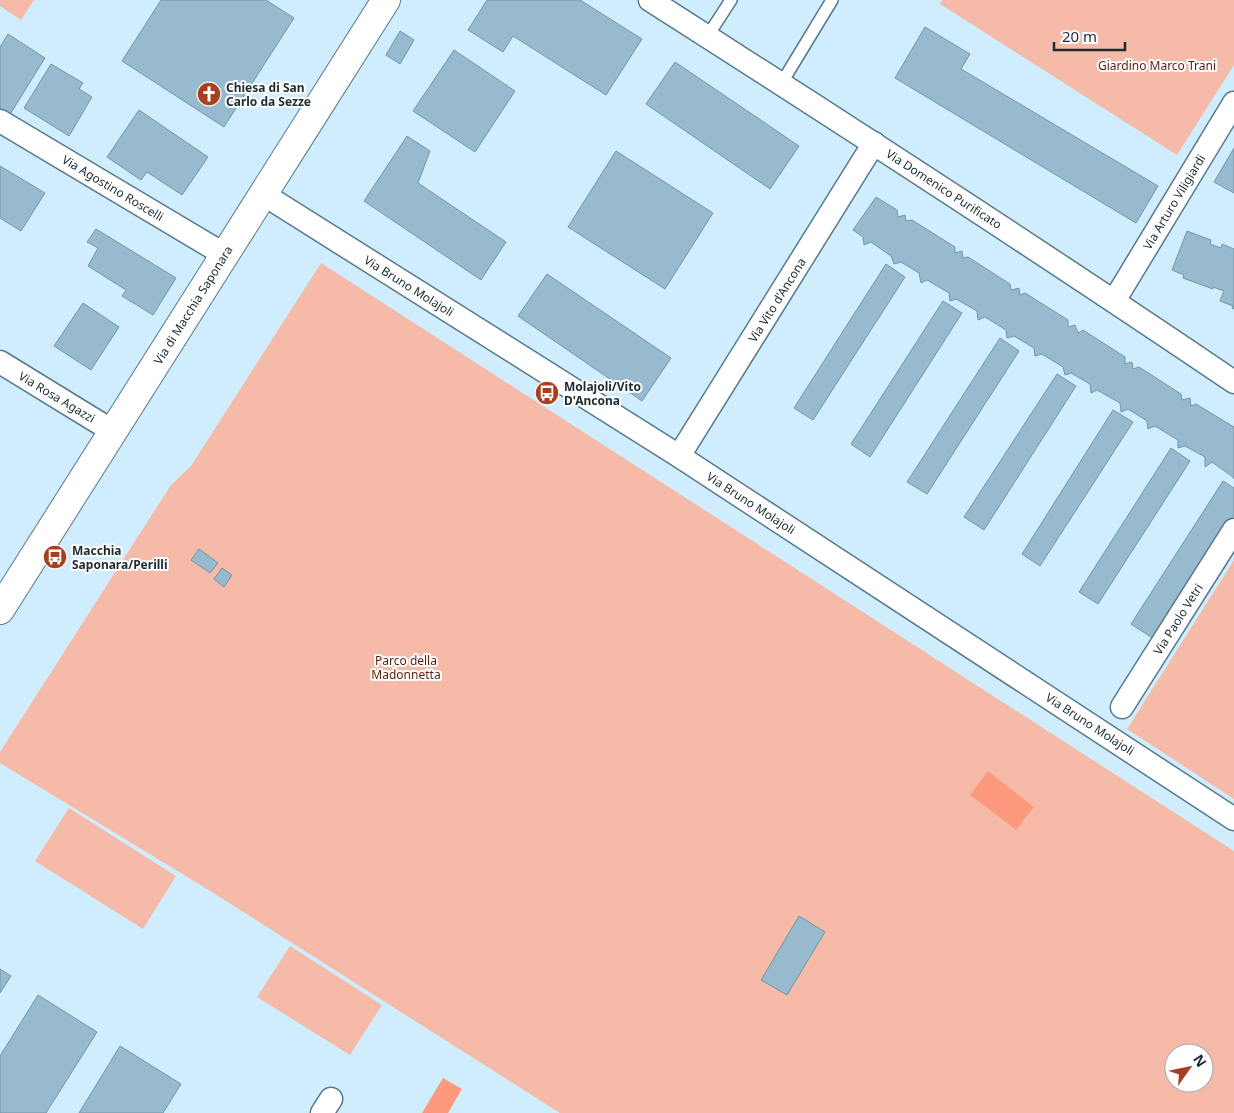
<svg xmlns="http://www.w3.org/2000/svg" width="1234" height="1113" viewBox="0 0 1234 1113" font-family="'Noto Sans',sans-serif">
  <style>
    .green { fill: #f6baa9; fill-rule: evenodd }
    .water { fill: #fd997d }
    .building { fill: #97bace; stroke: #7395a9 }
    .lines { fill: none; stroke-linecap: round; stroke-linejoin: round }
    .service-casing { stroke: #57798b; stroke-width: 14 }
    .minor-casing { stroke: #57798b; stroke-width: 25 }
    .tertiary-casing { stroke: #57798b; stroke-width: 30 }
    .service { stroke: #fff; stroke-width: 11 }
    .minor { stroke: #fff; stroke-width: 22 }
    .tertiary { stroke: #fff; stroke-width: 28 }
    .labels { text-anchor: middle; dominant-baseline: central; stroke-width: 4; stroke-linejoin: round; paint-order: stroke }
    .park-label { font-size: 12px; fill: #5a1d0b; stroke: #fff }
    .poi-label { font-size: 12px; font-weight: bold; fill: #1d2b32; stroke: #fff; text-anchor: start }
    .street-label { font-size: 12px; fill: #1d2b32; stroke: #fff }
  </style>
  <rect width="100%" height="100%" fill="#d0edfe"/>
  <g class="green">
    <path d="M 0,0 L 34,0 L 21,20 L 0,6 Z"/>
    <path d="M 942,0 L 1234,0 L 1234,65 L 1177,155 L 940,4 Z"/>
    <path d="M 321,263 L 1234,851 L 1234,1113 L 560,1113 L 207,889 L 0,763 L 0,752 L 171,485 L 191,466 ZM 1174,1053 L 1204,1053 L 1204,1083 L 1174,1083 Z"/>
    <path d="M 1234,560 L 1234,799 L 1127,729 Z"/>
    <path d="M 69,808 L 176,876 L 143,929 L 35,861 Z"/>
    <path d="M 290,946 L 382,1005 L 350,1055 L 257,997 Z"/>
  </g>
  <g class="water">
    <path d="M 988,771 L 1034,807 L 1016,830 L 970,795 Z"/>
    <path d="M 443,1078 L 462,1089 L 448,1113 L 422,1113 Z"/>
  </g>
  <g class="building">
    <path d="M 161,0 L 266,0 L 294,18 L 224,127 L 122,61 Z"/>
    <path d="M 487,0 L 580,0 L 642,39 L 606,95 L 513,36 L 503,52 L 468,30 Z"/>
    <path d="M 925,27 L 970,54 L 961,69 L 1158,186 L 1136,223 L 895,78 Z"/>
    <path d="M 400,31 L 414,40 L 400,64 L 386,55 Z"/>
    <path d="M 8,34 L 45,58 L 9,116 L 0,111 L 0,47 Z"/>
    <path d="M 454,50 L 515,91 L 475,152 L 413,111 Z"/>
    <path d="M 675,62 L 799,146 L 770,189 L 646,104 Z"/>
    <path d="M 51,64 L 83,83 L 79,89 L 92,97 L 69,136 L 24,108 Z"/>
    <path d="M 139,110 L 208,157 L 182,195 L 147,172 L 141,180 L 107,157 Z"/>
    <path d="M 407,136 L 430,151 L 418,183 L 506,242 L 481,280 L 364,201 Z"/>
    <path d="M 1234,148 L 1234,193 L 1214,182 Z"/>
    <path d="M 616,151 L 713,213 L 665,289 L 568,227 Z"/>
    <path d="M 0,166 L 45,193 L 21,231 L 0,218 Z"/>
    <path d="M 876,197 L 897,210 L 898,217 L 905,215 L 906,221 L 912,220 L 955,247 L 955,253 L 962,251 L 963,258 L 968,257 L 1010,284 L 1011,290 L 1019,288 L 1020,295 L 1025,293 L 1068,320 L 1068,327 L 1075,325 L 1078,333 L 1083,330 L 1125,357 L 1125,364 L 1132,362 L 1133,369 L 1139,367 L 1181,394 L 1182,400 L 1190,398 L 1191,406 L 1196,404 L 1234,427 L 1234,479 L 1233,477 L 1212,462 L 1205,467 L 1205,457 L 1185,446 L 1178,448 L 1178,440 L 1155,426 L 1148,429 L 1147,421 L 1128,409 L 1121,412 L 1120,403 L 1097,390 L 1091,393 L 1090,384 L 1071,373 L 1065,375 L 1063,367 L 1042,354 L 1035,356 L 1034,348 L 1014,336 L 1007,338 L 1006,330 L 985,317 L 978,320 L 977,311 L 956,299 L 950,301 L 949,293 L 927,280 L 921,283 L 919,273 L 901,262 L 894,264 L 891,256 L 871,242 L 864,245 L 863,237 L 853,230 Z"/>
    <path d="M 96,229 L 176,278 L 153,315 L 122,296 L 126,290 L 88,266 L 98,248 L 87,242 Z"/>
    <path d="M 1187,231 L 1211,240 L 1210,244 L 1221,248 L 1222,244 L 1234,249 L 1234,309 L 1232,308 L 1233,306 L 1220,301 L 1224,291 L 1213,287 L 1213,289 L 1183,278 L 1184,275 L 1172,270 Z"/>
    <path d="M 886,264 L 905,277 L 813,420 L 794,408 Z"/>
    <path d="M 547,274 L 671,358 L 642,401 L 518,316 Z"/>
    <path d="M 943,301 L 962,313 L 870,457 L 851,444 Z"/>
    <path d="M 83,303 L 119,327 L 91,370 L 54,346 Z"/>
    <path d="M 1000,338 L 1019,351 L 927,494 L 907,482 Z"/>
    <path d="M 1057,374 L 1076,386 L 984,530 L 964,517 Z"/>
    <path d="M 1113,410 L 1133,422 L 1040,566 L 1022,554 Z"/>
    <path d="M 1171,448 L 1190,461 L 1098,604 L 1079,592 Z"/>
    <path d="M 1223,481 L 1234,488 L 1234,515 L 1154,639 L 1131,624 Z"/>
    <path d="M 199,549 L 218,563 L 210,573 L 191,560 Z"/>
    <path d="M 222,568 L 232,575 L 224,587 L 214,579 Z"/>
    <path d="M 799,916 L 825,932 L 787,995 L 761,980 Z"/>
    <path d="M 0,969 L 11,976 L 0,993 Z"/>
    <path d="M 38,995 L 97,1032 L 46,1113 L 0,1113 L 0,1056 Z"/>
    <path d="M 120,1046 L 181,1084 L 163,1113 L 79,1113 Z"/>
  </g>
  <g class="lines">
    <g class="service-casing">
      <g id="service">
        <path d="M 707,37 L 731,0"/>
        <path d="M 781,84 L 832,0"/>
      </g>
    </g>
    <g class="minor-casing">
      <g id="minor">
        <path d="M 650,0 C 846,125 1042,252 1234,382"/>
        <path d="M 0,121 L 225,255"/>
        <path d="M 263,194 L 679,456 L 1234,819"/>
        <path d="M 1114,301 L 1234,103"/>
        <path d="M 0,362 L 114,432"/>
        <path d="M 679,456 L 874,143"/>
        <path d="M 1122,707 L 1234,530"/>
        <path d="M 322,1113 L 331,1099"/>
      </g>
    </g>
    <g class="tertiary-casing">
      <path id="tertiary" d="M 0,610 C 130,407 257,203 386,0"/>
    </g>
    <use href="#service" class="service"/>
    <use href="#minor" class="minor"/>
    <use href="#tertiary" class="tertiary"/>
  </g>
  <defs>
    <g id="church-disc" transform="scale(1.25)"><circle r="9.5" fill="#a73f20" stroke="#fff"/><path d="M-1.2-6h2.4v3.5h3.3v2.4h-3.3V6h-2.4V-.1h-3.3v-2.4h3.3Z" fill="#fff"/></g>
    <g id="bus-disc" transform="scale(1.25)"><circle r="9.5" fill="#a73f20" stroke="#fff"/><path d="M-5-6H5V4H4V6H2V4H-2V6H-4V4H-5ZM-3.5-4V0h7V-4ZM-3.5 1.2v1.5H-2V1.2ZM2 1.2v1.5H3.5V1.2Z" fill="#fff"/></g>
  </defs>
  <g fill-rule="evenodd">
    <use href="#church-disc" x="209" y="94"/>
    <use href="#bus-disc" x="547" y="393"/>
    <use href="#bus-disc" x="55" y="557"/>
  </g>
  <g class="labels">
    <g class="park-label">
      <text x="1157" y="65">Giardino Marco Trani</text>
      <text x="406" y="660">Parco della<tspan x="406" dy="14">Madonnetta</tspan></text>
    </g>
    <g class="poi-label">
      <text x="226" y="87">Chiesa di San<tspan x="226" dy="14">Carlo da Sezze</tspan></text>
      <text x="564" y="386">Molajoli/Vito<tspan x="564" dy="14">D'Ancona</tspan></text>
      <text x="72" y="550">Macchia<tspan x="72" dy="14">Saponara/Perilli</tspan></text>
    </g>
    <g class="street-label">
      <text transform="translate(113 188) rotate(31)">Via Agostino Roscelli</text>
      <text transform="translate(944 189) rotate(33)">Via Domenico Purificato</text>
      <text transform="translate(1174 202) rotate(-59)">Via Arturo Viligiardi</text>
      <text transform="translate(409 286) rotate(32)">Via Bruno Molajoli</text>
      <text transform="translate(777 300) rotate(-58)">Via Vito d'Ancona</text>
      <text transform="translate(193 305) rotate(-58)">Via di Macchia Saponara</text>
      <text transform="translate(57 397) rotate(31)">Via Rosa Agazzi</text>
      <text transform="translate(751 503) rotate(33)">Via Bruno Molajoli</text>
      <text transform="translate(1178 619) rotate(-58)">Via Paolo Vetri</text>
      <text transform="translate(1090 724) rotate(33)">Via Bruno Molajoli</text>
    </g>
  </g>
  <g transform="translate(1189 1068) rotate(57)"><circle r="24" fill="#ffffff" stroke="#a5aaad"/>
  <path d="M0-4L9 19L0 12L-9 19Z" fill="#a73f20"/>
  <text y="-8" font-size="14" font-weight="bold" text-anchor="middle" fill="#1d2b32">N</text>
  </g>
  <path d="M1054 42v8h71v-8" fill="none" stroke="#1d2b32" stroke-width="2.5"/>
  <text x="1062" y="42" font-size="15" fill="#1d2b32" stroke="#ffffff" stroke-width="4" paint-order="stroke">20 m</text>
</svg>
